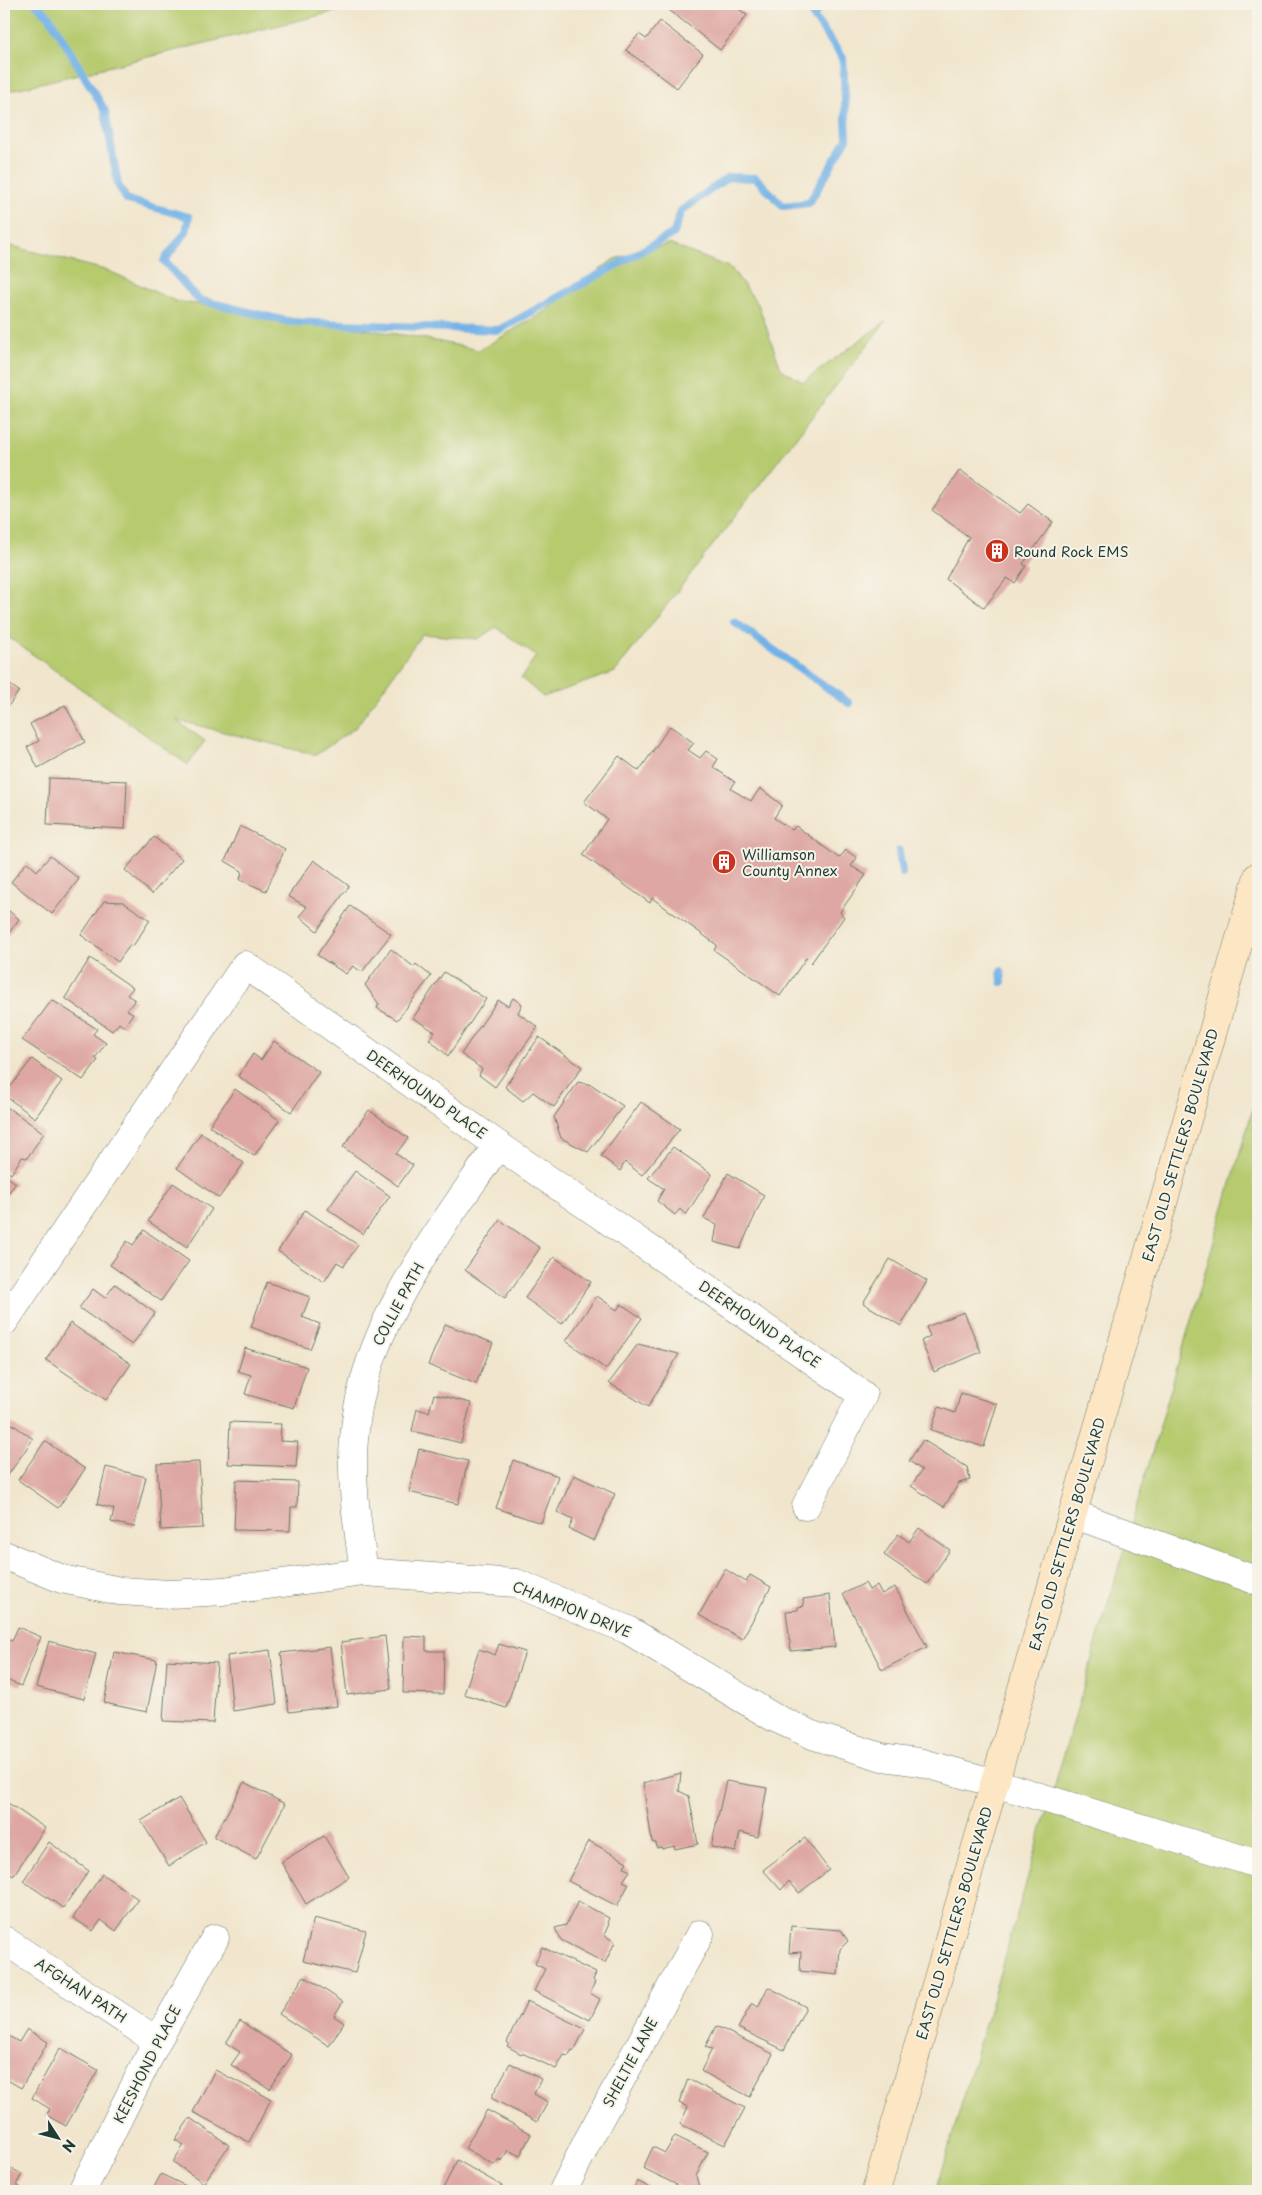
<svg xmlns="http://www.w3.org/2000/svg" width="1262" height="2195" viewBox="0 0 1262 2195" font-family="'Playpen Sans',sans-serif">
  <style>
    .green { fill: #b6ca6e; stroke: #6a8451 }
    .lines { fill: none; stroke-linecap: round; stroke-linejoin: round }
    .stream { stroke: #73b2e7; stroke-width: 8 }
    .building { fill: #dea7a3 }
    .street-casing { stroke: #68786a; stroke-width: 29 }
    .secondary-casing { stroke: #68786a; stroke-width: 29 }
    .street { stroke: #fff; stroke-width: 28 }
    .secondary { stroke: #fce6c4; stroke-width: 28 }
    .labels { text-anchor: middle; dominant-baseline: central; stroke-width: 4; stroke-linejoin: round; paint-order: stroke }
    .poi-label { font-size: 14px; fill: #1f3d34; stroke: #f7f3e8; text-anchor: start }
    .street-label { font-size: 14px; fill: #1f3d34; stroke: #f7f3e8 }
  </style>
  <rect width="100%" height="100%" fill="#f7f3e8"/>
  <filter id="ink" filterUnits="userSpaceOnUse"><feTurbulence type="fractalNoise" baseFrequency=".02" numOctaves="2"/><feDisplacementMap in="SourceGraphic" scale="10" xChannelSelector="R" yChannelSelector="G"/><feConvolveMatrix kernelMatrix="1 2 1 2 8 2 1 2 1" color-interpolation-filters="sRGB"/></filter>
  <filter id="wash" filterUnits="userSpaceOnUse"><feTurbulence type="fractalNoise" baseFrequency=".0096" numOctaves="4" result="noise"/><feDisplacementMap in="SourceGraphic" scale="20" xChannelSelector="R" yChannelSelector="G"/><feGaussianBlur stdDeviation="1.12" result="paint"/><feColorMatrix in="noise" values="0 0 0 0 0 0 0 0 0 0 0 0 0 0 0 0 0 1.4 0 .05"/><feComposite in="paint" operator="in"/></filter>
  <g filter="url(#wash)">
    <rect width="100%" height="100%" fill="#f1e6cd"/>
    <g class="green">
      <path d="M 4,4 L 366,4 L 4,92 Z"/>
      <path d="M 4,244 L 109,271 L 175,301 L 417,337 L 479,350 L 544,312 L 614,259 L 669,244 L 731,268 L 758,304 L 781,369 L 803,382 L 886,321 L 615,672 L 543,697 L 521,678 L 536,656 L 496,627 L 478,639 L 422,634 L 356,727 L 316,755 L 176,720 L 205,741 L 188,765 L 4,634 Z"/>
      <path d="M 1258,1091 L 1258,2191 L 936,2191 Z"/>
    </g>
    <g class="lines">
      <g class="stream">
        <path d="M 36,4 L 49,16 L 105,111 L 118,185 L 127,200 L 189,217 L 186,232 L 164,261 L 199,300 L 290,322 L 499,330 L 674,233 L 681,211 L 728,177 L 756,178 L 783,206 L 809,203 L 847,139 L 843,58 L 813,16 L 822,4"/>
        <path d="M 734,622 L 849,703"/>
        <path d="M 899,851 L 902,873"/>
        <path d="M 1001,971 L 1002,982"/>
      </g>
    </g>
    <g id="blocks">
      <g class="building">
        <path d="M 674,4 L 732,4 L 747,15 L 720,50 L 669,10 Z"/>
        <path d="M 660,21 L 703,54 L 677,88 L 626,50 L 639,34 L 646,39 Z"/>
        <path d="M 960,470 L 1020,513 L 1028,504 L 1053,522 L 1023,564 L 1026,566 L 1015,583 L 1007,578 L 984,608 L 946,579 L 969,537 L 932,510 Z"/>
        <path d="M 4,681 L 19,691 L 4,712 Z"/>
        <path d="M 65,705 L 85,742 L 38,768 L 27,747 L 39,741 L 30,724 Z"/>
        <path d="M 670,726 L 694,743 L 688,750 L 700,758 L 706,751 L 718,759 L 713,767 L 735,782 L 731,789 L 751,801 L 760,788 L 782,805 L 774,818 L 792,830 L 796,826 L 839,858 L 846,850 L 857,858 L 851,866 L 866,875 L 840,912 L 844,917 L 811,963 L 806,958 L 780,996 L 714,950 L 717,945 L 652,898 L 650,903 L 583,855 L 607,819 L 584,802 L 619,756 L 639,771 Z"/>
        <path d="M 49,778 L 127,781 L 125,829 L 47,825 Z"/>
        <path d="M 240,826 L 285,849 L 266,891 L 240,880 L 242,871 L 225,861 Z"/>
        <path d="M 154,837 L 182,859 L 152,894 L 125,870 Z"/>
        <path d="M 50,856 L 79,879 L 52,914 L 11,882 L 27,862 L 37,871 Z"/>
        <path d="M 314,860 L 349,886 L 317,931 L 299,916 L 307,907 L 288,896 Z"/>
        <path d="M 104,901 L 123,902 L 150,920 L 133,946 L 130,945 L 118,962 L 81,935 Z"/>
        <path d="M 350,906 L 391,934 L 362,972 L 353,966 L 346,974 L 317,955 Z"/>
        <path d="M 4,907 L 19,919 L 4,940 Z"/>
        <path d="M 391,949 L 414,967 L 416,964 L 431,976 L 397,1020 L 377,1008 L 379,1004 L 365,985 Z"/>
        <path d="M 90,958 L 133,988 L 127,995 L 135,1000 L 127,1010 L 133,1013 L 124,1027 L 119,1023 L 112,1031 L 65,998 Z"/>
        <path d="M 444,972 L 486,999 L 448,1056 L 429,1039 L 435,1032 L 413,1018 Z"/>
        <path d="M 513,998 L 522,1004 L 518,1013 L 538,1027 L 495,1087 L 479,1075 L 482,1069 L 461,1054 L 498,1000 L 508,1006 Z"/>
        <path d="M 52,1000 L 97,1029 L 93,1034 L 106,1043 L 95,1058 L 98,1060 L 83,1080 L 22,1040 Z"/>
        <path d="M 539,1037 L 582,1067 L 554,1107 L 533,1092 L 523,1101 L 505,1087 Z"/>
        <path d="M 274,1041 L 319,1072 L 291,1112 L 238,1076 L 253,1054 L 261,1060 Z"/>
        <path d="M 32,1059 L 62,1081 L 35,1118 L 4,1095 Z"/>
        <path d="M 578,1082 L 592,1085 L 623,1106 L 588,1152 L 561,1138 L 554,1117 Z"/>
        <path d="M 235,1089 L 279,1120 L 254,1156 L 209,1126 Z"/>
        <path d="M 641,1102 L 680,1129 L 642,1175 L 625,1162 L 620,1171 L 601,1156 Z"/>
        <path d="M 4,1105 L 44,1133 L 27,1158 L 22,1157 L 11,1174 L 4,1169 Z"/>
        <path d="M 369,1110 L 408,1138 L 396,1154 L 413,1165 L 398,1186 L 343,1147 Z"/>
        <path d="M 201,1133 L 244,1163 L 219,1198 L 177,1168 Z"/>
        <path d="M 673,1147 L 712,1174 L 686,1215 L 680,1209 L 675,1215 L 657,1201 L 664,1189 L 648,1178 Z"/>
        <path d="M 355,1171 L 390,1196 L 363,1234 L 328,1209 Z"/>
        <path d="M 728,1173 L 764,1195 L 740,1249 L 714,1242 L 717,1225 L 704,1218 Z"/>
        <path d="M 4,1175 L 16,1183 L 4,1199 Z"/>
        <path d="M 173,1183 L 212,1209 L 187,1247 L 148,1221 Z"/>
        <path d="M 305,1210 L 358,1245 L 344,1266 L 337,1262 L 324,1282 L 278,1251 Z"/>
        <path d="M 500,1220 L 540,1248 L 505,1298 L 465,1270 Z"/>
        <path d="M 144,1230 L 189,1261 L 161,1301 L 110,1265 L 127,1241 L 133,1245 Z"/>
        <path d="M 554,1257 L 591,1282 L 562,1324 L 525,1298 Z"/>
        <path d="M 890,1259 L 927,1281 L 901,1326 L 863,1303 Z"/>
        <path d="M 267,1282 L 310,1297 L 302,1317 L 320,1324 L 310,1349 L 251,1327 Z"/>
        <path d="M 115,1284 L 155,1313 L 132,1345 L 79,1308 L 93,1289 L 105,1298 Z"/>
        <path d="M 597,1296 L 617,1310 L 621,1304 L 642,1318 L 606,1369 L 566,1341 Z"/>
        <path d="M 964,1312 L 981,1352 L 934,1372 L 921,1341 L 930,1336 L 926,1327 Z"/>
        <path d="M 70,1323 L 131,1364 L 106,1400 L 46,1360 Z"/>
        <path d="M 445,1324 L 493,1343 L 476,1384 L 428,1365 Z"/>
        <path d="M 638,1344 L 679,1354 L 648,1407 L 609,1383 Z"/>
        <path d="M 245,1348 L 307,1367 L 294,1408 L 245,1394 L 251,1375 L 238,1371 Z"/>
        <path d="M 961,1393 L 997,1404 L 984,1447 L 931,1430 L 939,1407 L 955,1413 Z"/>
        <path d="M 434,1394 L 471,1403 L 461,1443 L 412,1431 L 417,1409 L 429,1412 Z"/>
        <path d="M 4,1418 L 33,1439 L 4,1481 Z"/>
        <path d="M 230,1422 L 281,1424 L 280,1441 L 298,1442 L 296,1467 L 228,1464 Z"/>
        <path d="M 923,1440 L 967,1467 L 970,1480 L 959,1483 L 944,1507 L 911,1486 L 922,1470 L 909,1461 Z"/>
        <path d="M 45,1441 L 85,1469 L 58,1508 L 18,1480 Z"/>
        <path d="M 419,1449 L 468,1461 L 458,1504 L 409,1492 Z"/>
        <path d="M 513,1460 L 558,1476 L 541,1523 L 496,1508 Z"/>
        <path d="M 199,1462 L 203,1528 L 161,1530 L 157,1464 Z"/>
        <path d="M 106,1467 L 146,1477 L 134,1527 L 111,1522 L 114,1509 L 97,1504 Z"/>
        <path d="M 574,1475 L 615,1494 L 594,1541 L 569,1529 L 573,1520 L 557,1512 Z"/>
        <path d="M 236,1480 L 298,1482 L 297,1507 L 291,1507 L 290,1531 L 234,1530 Z"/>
        <path d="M 919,1528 L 950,1550 L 927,1584 L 884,1555 L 898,1534 L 909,1542 Z"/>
        <path d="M 725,1569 L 746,1582 L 750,1575 L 771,1587 L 742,1639 L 699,1615 Z"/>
        <path d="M 865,1583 L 869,1590 L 877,1585 L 882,1594 L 895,1587 L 927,1647 L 882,1670 L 843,1594 Z"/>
        <path d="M 830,1595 L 835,1647 L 791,1651 L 786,1611 L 798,1610 L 798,1607 L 804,1606 L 803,1599 Z"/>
        <path d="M 18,1627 L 41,1637 L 21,1686 L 4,1679 L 4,1638 L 12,1641 Z"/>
        <path d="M 385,1636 L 391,1689 L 347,1695 L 341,1642 Z"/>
        <path d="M 404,1636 L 426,1637 L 426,1651 L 444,1651 L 443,1694 L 403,1693 Z"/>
        <path d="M 49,1641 L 96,1654 L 84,1699 L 36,1687 Z"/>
        <path d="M 499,1644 L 525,1652 L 506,1708 L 464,1694 L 479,1649 L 495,1655 Z"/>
        <path d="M 330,1647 L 337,1706 L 289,1712 L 281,1653 Z"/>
        <path d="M 270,1650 L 277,1704 L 233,1711 L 227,1656 Z"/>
        <path d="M 114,1652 L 157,1660 L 147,1712 L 104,1703 Z"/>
        <path d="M 167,1660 L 217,1663 L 213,1723 L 163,1721 Z"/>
        <path d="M 681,1773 L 679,1791 L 689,1796 L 698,1844 L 675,1849 L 674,1846 L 662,1849 L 661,1847 L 657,1848 L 656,1843 L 652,1842 L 643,1783 Z"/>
        <path d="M 726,1781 L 767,1788 L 758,1837 L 740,1832 L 736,1852 L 711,1847 Z"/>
        <path d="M 244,1782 L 285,1804 L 256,1859 L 214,1837 Z"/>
        <path d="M 179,1798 L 206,1842 L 169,1866 L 141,1821 Z"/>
        <path d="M 8,1803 L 45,1828 L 13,1876 L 4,1869 L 4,1810 Z"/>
        <path d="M 324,1836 L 349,1877 L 306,1904 L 281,1862 Z"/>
        <path d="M 805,1838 L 829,1870 L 799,1893 L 789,1881 L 781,1890 L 763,1870 Z"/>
        <path d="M 589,1841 L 627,1862 L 624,1867 L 630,1871 L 623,1881 L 629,1884 L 617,1906 L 568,1881 Z"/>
        <path d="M 49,1842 L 89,1871 L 63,1908 L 23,1881 Z"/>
        <path d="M 102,1874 L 138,1899 L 116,1931 L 101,1920 L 93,1931 L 73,1918 Z"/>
        <path d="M 578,1901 L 609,1918 L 607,1923 L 609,1924 L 604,1935 L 615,1942 L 605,1963 L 561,1940 L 555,1928 L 566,1925 Z"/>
        <path d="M 314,1918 L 366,1931 L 355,1973 L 303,1961 Z"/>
        <path d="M 791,1926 L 841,1930 L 848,1941 L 840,1949 L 838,1975 L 800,1971 L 801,1952 L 789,1953 Z"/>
        <path d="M 542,1947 L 596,1973 L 593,1980 L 595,1982 L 590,1993 L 600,1999 L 590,2020 L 534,1991 L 545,1969 L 535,1964 Z"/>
        <path d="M 304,1976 L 343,2002 L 334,2016 L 344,2023 L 329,2046 L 279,2014 Z"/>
        <path d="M 768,1987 L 806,2007 L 784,2050 L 738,2028 L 752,2003 L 758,2007 Z"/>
        <path d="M 527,2001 L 585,2029 L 574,2051 L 572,2050 L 568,2056 L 564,2055 L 556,2069 L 522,2053 L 521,2054 L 507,2046 L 509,2044 L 507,2042 Z"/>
        <path d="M 240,2021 L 292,2055 L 270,2089 L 231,2065 L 240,2052 L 226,2043 Z"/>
        <path d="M 716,2026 L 773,2054 L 750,2097 L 701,2071 L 712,2049 L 705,2047 Z"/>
        <path d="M 27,2029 L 48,2042 L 21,2088 L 4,2078 L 4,2036 L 5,2034 L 19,2042 Z"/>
        <path d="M 60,2048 L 98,2070 L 66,2126 L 46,2115 L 50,2109 L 32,2098 Z"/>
        <path d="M 510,2063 L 541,2079 L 534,2094 L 548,2102 L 537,2122 L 491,2098 Z"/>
        <path d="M 215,2070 L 271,2099 L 249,2142 L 193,2112 Z"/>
        <path d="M 688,2079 L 745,2108 L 725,2145 L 680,2124 L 688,2107 L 679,2103 Z"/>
        <path d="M 487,2110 L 531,2134 L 520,2156 L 508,2150 L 502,2161 L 499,2159 L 494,2165 L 465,2148 Z"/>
        <path d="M 190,2118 L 229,2145 L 204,2183 L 173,2162 L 184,2145 L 175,2140 Z"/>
        <path d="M 675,2136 L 708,2152 L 696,2176 L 699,2187 L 687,2190 L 643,2168 L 653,2147 L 665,2153 Z"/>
        <path d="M 457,2160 L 502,2186 L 499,2191 L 442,2191 Z"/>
        <path d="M 4,2165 L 22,2174 L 16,2185 L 27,2191 L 4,2191 Z"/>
        <path d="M 161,2174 L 196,2191 L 152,2191 Z"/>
        <path d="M 637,2181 L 656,2191 L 632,2191 Z"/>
      </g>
    </g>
  </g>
  <g filter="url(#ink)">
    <use href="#blocks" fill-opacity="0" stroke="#68786a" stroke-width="1"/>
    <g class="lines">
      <g class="street-casing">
        <g id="street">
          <path d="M 4,1322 L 245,965 L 498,1145 L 863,1395 L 806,1506"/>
          <path d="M 1073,1514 L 1258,1581"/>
          <path d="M 4,1555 L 62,1579 L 120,1591 L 170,1594 L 223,1591 L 364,1572 L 516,1583 L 628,1630 L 773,1717 L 815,1736 L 882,1757 L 919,1762 L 995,1783 L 1258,1864"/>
          <path d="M 364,1572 C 358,1528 350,1483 354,1439 C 362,1327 437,1235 498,1145"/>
          <path d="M 4,1940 L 157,2041"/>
          <path d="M 82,2191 L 157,2041 L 215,1938"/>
          <path d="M 563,2191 L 587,2142 L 700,1934"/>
        </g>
      </g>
      <g class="secondary-casing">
        <path id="secondary" d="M 876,2191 L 1258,876"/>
      </g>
      <use href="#street" class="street"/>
      <use href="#secondary" class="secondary"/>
    </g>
  </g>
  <defs>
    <g id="building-disc" transform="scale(1.25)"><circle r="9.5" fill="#c8321e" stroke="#f7f3e8"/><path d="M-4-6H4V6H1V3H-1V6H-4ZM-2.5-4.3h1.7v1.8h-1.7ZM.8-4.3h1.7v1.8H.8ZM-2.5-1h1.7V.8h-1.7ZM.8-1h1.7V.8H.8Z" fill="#fff"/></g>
  </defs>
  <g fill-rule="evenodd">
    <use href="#building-disc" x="997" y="551"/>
    <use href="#building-disc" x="724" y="862"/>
  </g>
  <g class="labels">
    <g class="poi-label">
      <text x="1014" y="551">Round Rock EMS</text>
      <text x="742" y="854">Williamson<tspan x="742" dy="16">County Annex</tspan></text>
    </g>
    <g class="street-label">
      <text transform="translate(427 1094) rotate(35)">DEERHOUND PLACE</text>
      <text transform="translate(1180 1145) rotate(-74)">EAST OLD SETTLERS BOULEVARD</text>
      <text transform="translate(398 1304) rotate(-62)">COLLIE PATH</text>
      <text transform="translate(760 1324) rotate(34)">DEERHOUND PLACE</text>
      <text transform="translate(1067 1534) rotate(-74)">EAST OLD SETTLERS BOULEVARD</text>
      <text transform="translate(572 1609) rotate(22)">CHAMPION DRIVE</text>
      <text transform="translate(954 1923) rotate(-74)">EAST OLD SETTLERS BOULEVARD</text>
      <text transform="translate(81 1990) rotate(33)">AFGHAN PATH</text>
      <text transform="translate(630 2062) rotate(-62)">SHELTIE LANE</text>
      <text transform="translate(147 2064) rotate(-63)">KEESHOND PLACE</text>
    </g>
  </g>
  <rect width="1262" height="2195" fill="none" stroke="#f7f3e8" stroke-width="20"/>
  <g transform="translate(58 2138) rotate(126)" stroke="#f7f3e8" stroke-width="4" paint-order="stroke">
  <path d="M0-4L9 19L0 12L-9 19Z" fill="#1f3d34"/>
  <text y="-8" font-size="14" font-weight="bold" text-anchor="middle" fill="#1f3d34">N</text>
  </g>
</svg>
